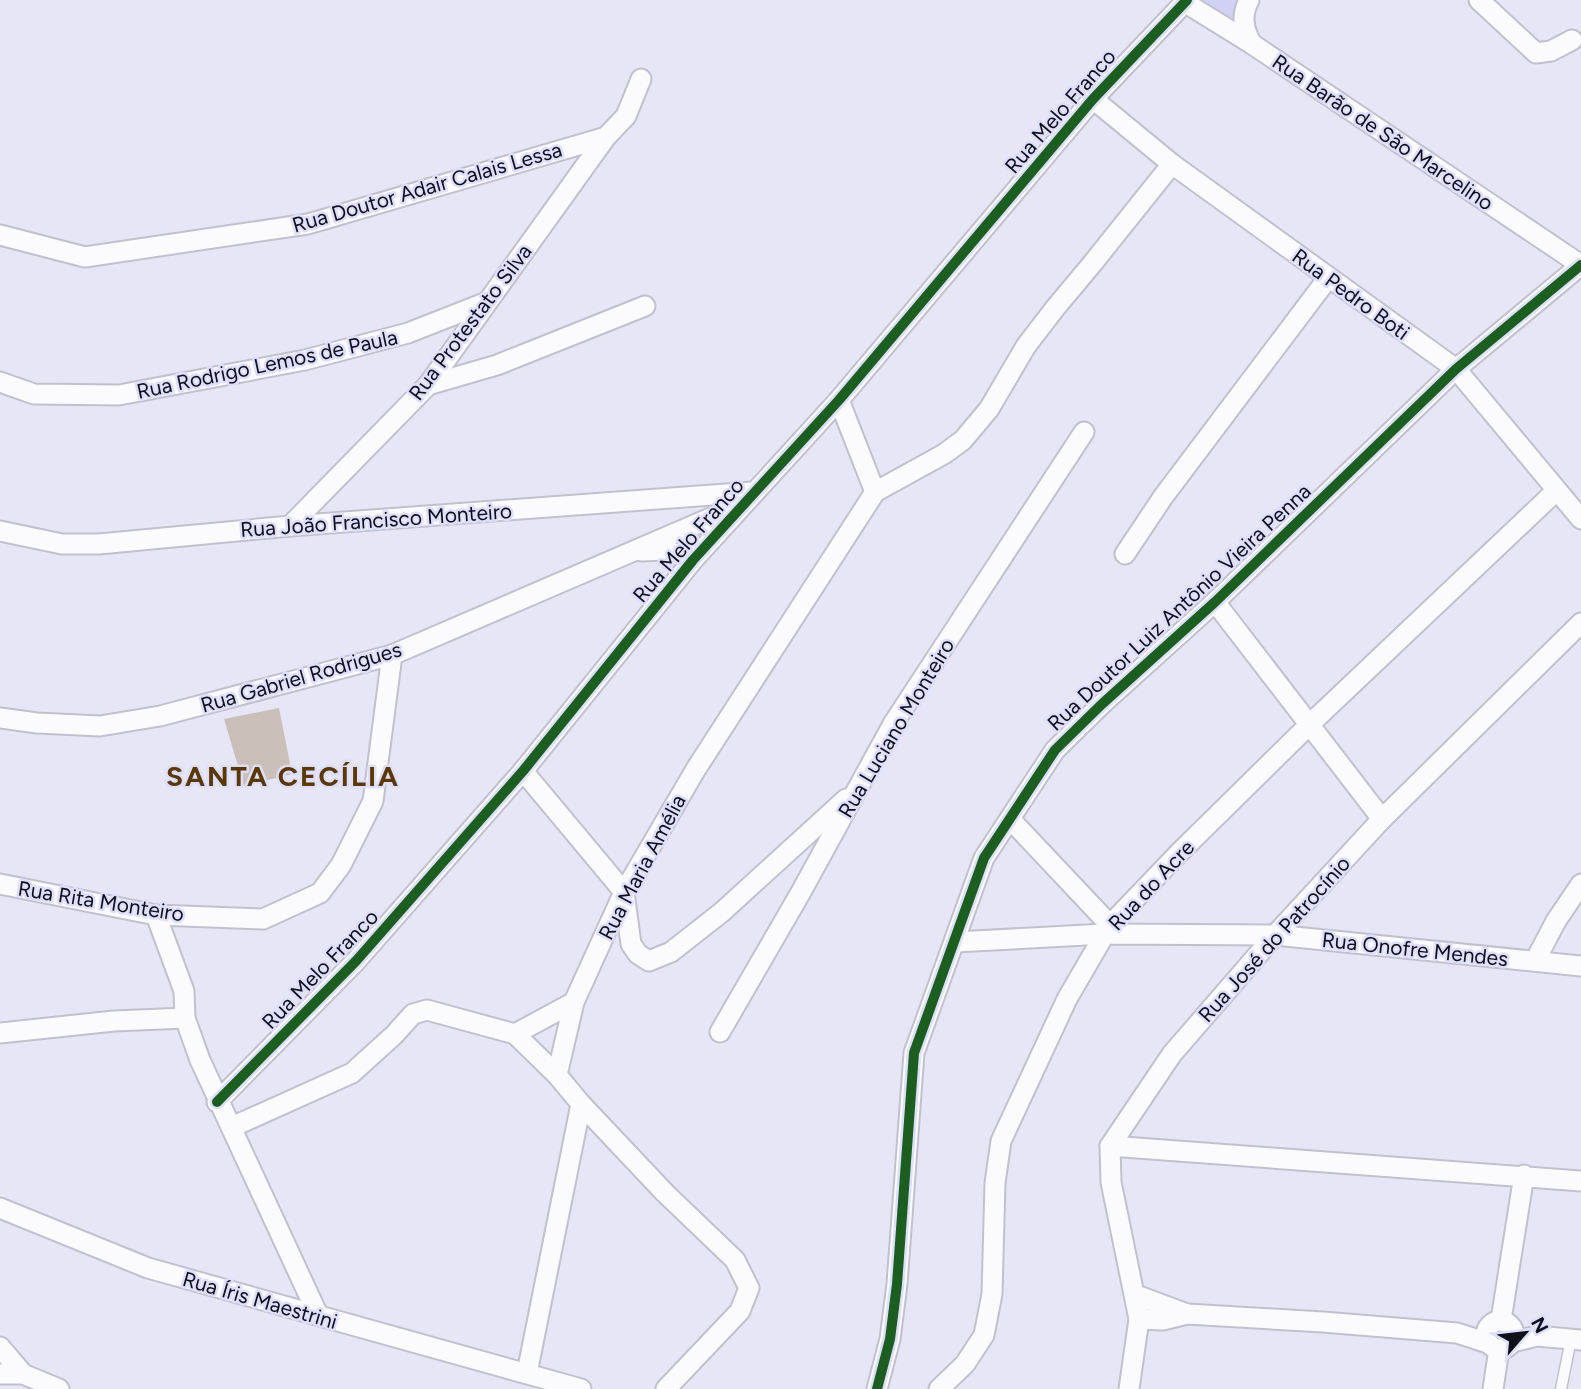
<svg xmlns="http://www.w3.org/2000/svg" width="1581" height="1389" viewBox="0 0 1581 1389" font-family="Figtree,sans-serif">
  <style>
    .green { fill: #d1d2f3 }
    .building { fill: #cabfb9 }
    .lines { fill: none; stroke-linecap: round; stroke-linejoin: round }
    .service-casing { stroke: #c1c1ce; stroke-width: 13 }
    .minor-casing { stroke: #c1c1ce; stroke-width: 23 }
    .service { stroke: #fbfbfe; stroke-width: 10 }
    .minor { stroke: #fbfbfe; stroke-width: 19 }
    .cycleway-casing { stroke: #dedfff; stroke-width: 15 }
    .cycleway { stroke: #1b5e20; stroke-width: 10 }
    .labels { text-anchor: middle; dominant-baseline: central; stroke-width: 5; stroke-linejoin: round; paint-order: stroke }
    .street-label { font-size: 21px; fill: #0f0f1a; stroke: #dedfff }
    .district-label { font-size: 28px; font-weight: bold; letter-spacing: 2px; fill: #5b3701; stroke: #dedfff }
  </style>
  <rect width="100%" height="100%" fill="#e6e6f7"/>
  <path class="green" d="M 1201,0 L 1241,0 L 1239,26 L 1199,2 Z"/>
  <path class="building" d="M 279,708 L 292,774 L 244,786 L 224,719 Z"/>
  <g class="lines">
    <g class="service-casing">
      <path id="service" d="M 1561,1389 L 1571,1339"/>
    </g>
    <g class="minor-casing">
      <g id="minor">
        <path d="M 1249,0 C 1241,16 1243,29 1252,44"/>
        <path d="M 1479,0 L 1536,53 L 1551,51 L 1572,40"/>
        <path d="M 1184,2 L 1252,44 L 1581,265"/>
        <path d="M 1093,99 L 1172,164 L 1456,369 L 1581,519"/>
        <path d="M 0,235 L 85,257 L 308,224 L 606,137"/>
        <path d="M 0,382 L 34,394 L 119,395 L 305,360 L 408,333 L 487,302"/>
        <path d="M 428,385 L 497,365 L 645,306"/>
        <path d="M 839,400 L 875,492"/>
        <path d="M 290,526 L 428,385 L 606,137 L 626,116 L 641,79"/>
        <path d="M 0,531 L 62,544 L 99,544 L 290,526 L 753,492"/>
        <path d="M 642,551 L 665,550 L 693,560"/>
        <path d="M 1125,554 L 1163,497 L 1328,278"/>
        <path d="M 1215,602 L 1382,819"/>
        <path d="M 0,718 L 37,723 L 100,726 L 160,716 L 392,655 L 736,507"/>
        <path d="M 523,771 L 624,892 L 631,944 L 638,954 L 649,961 L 671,952 L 722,912 L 846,799"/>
        <path d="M 1010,819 L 1110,925"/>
        <path d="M 0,884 L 156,915 L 263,919 L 320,893 L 341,865 L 373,801 L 392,655"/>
        <path d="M 156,915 L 184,991 L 185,1018 L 200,1060 L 318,1315"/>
        <path d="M 955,942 L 1105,934 L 1275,935 L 1581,966"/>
        <path d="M 1535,961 L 1556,921 L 1581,884"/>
        <path d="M 720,1032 L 801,892 L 893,724 L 1084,432"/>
        <path d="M 0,1033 L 114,1021 L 185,1018"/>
        <path d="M 515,1034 L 557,1075 L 581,1104 L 665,1193 L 735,1260 L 749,1288 L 740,1311 L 666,1389"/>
        <path d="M 557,1075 L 574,1002 L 624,892 L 696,769 L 875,492 L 944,454 L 963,440 L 989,409 L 1026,346 L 1056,307 L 1092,264 L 1172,164"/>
        <path d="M 217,1102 L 356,961 L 523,771 L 693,560 L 839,400 L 1093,99 L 1187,0"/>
        <path d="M 232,1127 L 352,1073 L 394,1035 L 413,1014 L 427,1010 L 515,1034 L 574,1002"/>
        <path d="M 1110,1146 L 1581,1181"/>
        <path d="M 0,1208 L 148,1268 L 581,1389"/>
        <path d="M 1136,1295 L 1187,1314 L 1323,1322 L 1457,1333 L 1488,1343"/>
        <path d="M 1139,1319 L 1163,1320 L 1187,1314"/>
        <path d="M 1501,1320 L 1524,1175"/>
        <circle cx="1500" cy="1335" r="14"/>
        <path d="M 1512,1342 L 1537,1336 L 1581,1340"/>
        <path d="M 0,1347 L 23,1374"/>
        <path d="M 527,1373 L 581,1104"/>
        <path d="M 0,1374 L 23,1374 L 59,1389"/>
        <path d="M 877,1389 L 890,1339 L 897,1284 L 914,1053 L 984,858 L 1055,750 L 1102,704 L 1215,602 L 1456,369 L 1581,265"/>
        <path d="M 939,1389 L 965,1364 L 984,1335 L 992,1294 L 995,1183 L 1001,1141 L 1067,999 L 1110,925 L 1179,853 L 1310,724 L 1556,491"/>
        <path d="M 1129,1389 L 1139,1319 L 1111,1182 L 1110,1146 L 1172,1054 L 1275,935 L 1382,819 L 1581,623"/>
        <path d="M 1493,1389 L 1499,1349"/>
      </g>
    </g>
    <use href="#service" class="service"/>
    <use href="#minor" class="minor"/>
    <g class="cycleway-casing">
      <g id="cycleway">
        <path d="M 217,1102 L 356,961 L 523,771 L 693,560 L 839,400 L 1093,99 L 1187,0"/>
        <path d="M 877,1389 L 890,1339 L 897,1284 L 914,1053 L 984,858 L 1055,750 L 1102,704 L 1215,602 L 1456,369 L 1581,265"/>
      </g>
    </g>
    <use href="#cycleway" class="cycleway"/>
  </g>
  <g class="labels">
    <g class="street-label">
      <text transform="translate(1060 111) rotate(-49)">Rua Melo Franco</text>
      <text transform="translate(1383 132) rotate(34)">Rua Barão de São Marcelino</text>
      <text transform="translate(427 187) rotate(-16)">Rua Doutor Adair Calais Lessa</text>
      <text transform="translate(1351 294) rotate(36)">Rua Pedro Boti</text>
      <text transform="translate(470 322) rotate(-53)">Rua Protestato Silva</text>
      <text transform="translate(267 364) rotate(-12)">Rua Rodrigo Lemos de Paula</text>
      <text transform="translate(376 520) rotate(-4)">Rua João Francisco Monteiro</text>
      <text transform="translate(688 540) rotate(-49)">Rua Melo Franco</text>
      <text transform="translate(1179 607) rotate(-43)">Rua Doutor Luiz Antônio Vieira Penna</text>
      <text transform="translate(301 677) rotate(-16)">Rua Gabriel Rodrigues</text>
      <text transform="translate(896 728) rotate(-59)">Rua Luciano Monteiro</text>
      <text transform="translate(642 867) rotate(-62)">Rua Maria Amélia</text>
      <text transform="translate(1151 885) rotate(-47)">Rua do Acre</text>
      <text transform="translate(101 901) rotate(9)">Rua Rita Monteiro</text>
      <text transform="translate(1274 939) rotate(-48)">Rua José do Patrocínio</text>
      <text transform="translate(1415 949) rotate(6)">Rua Onofre Mendes</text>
      <text transform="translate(320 969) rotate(-46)">Rua Melo Franco</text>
      <text transform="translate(260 1300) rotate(16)">Rua Íris Maestrini</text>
    </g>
    <g class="district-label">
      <text x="283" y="776">SANTA CECÍLIA</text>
    </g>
  </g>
  <g transform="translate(1525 1333) rotate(62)" stroke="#dedfff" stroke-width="5" paint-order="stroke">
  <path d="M0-5L12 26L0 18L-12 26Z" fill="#0f0f1a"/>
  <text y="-10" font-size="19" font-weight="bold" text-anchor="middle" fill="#0f0f1a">N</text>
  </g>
</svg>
